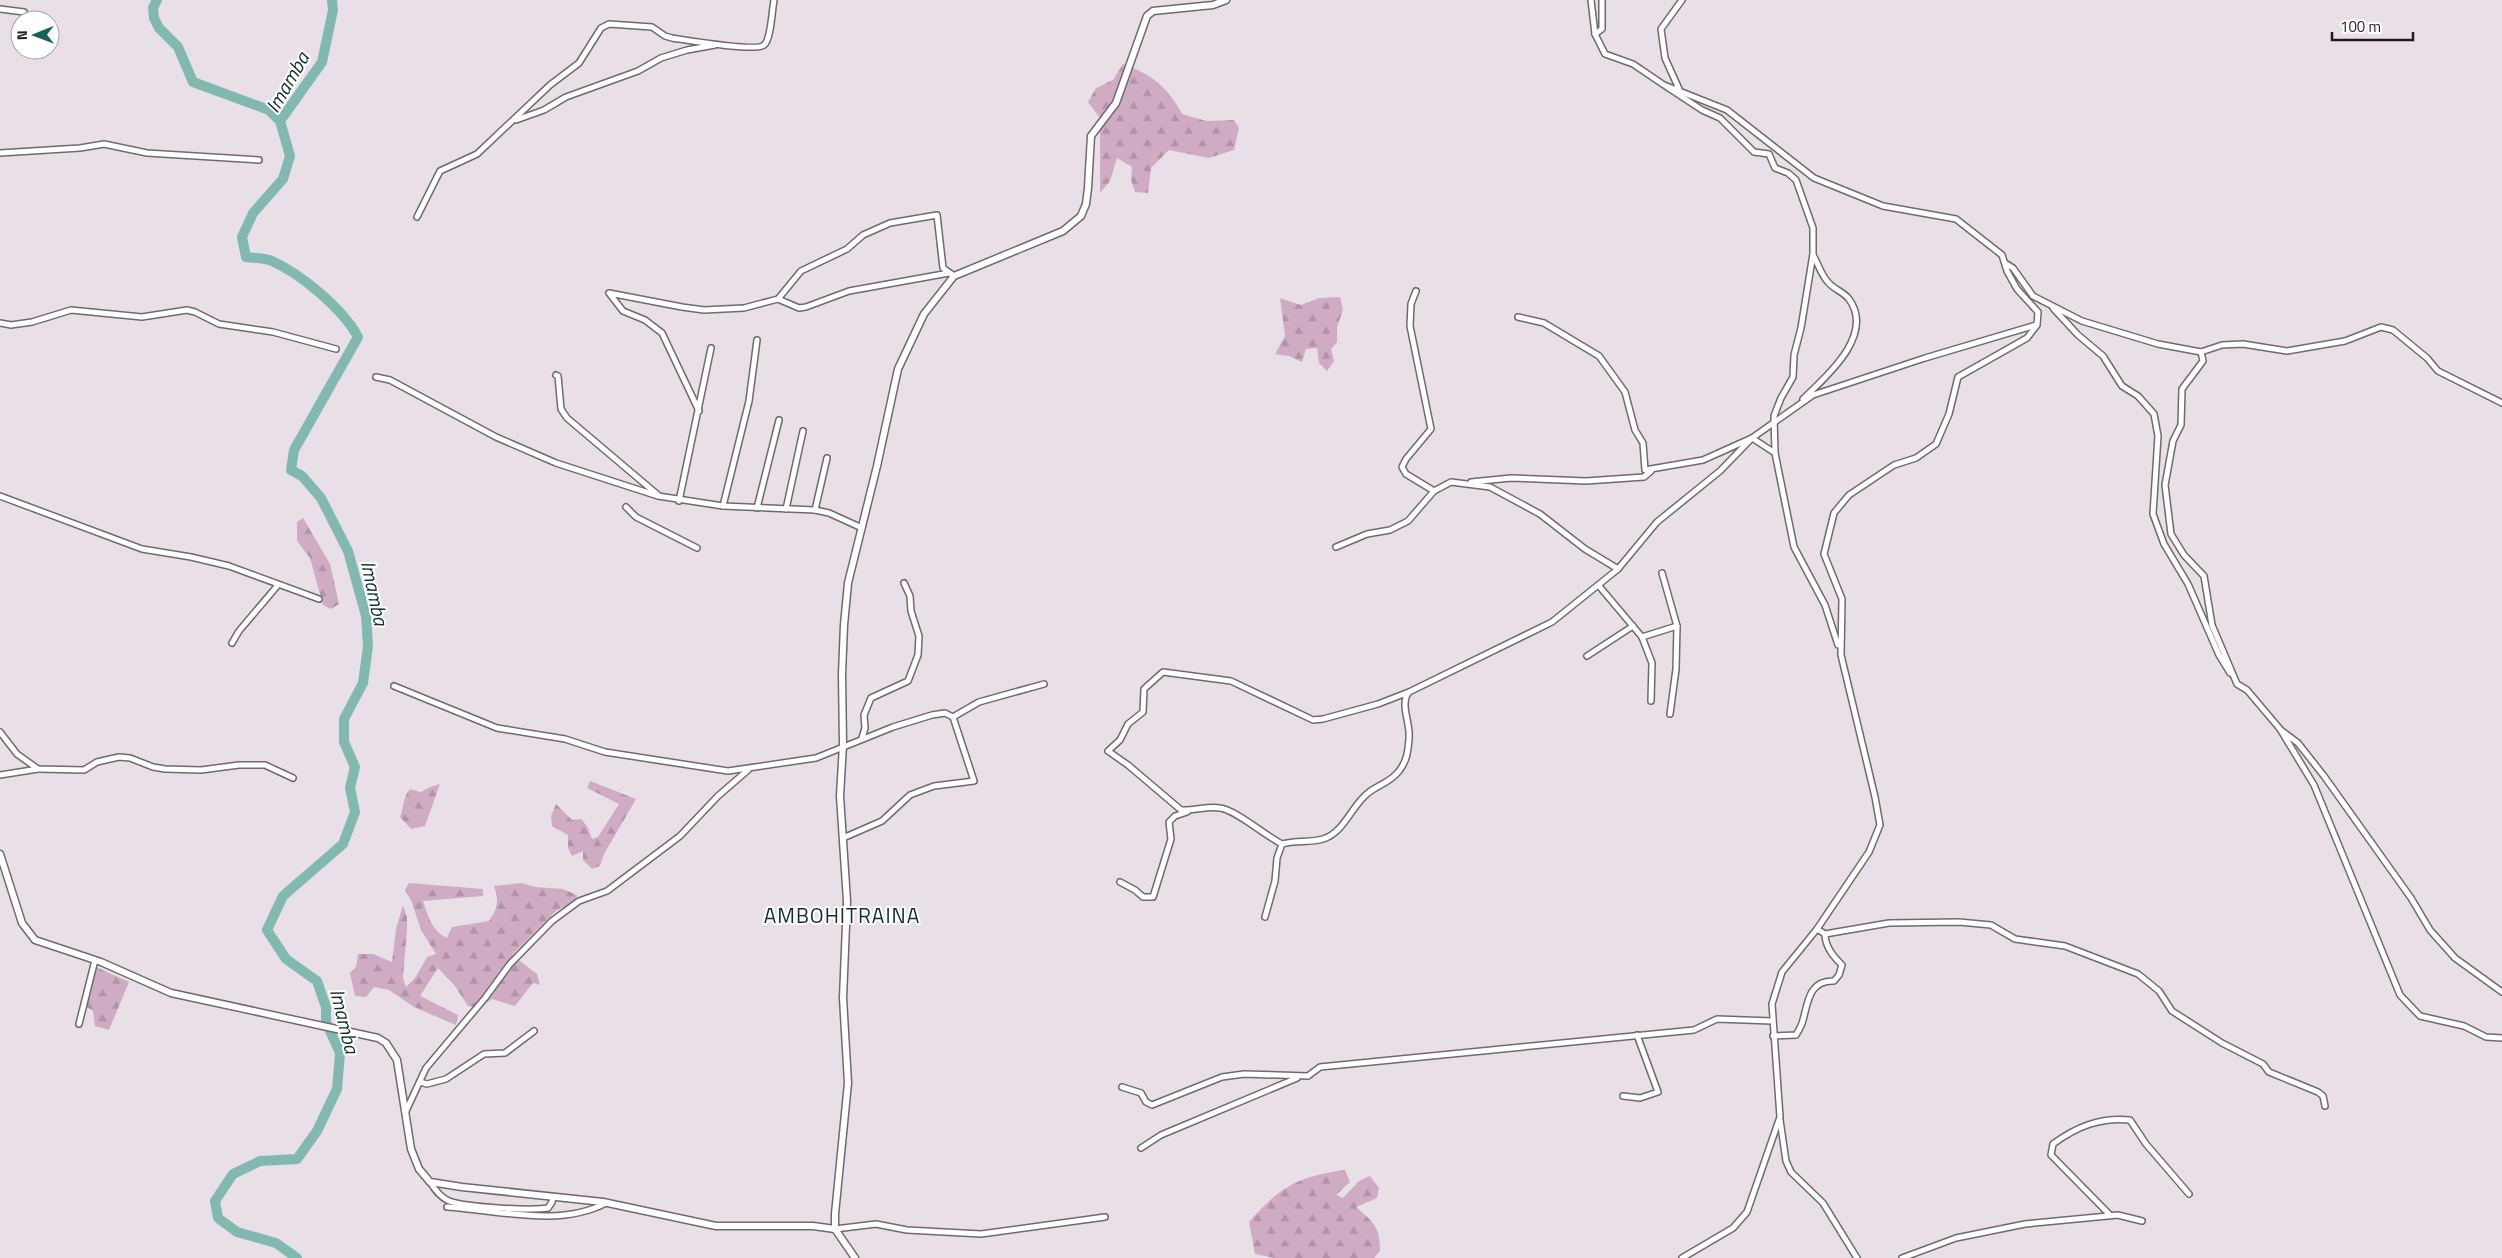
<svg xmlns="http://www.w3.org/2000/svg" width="2502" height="1258" viewBox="0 0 2502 1258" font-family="'Titillium Web',sans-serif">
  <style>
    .forest { fill: url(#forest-firs) }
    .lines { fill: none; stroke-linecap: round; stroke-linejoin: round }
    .river { stroke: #81b9b1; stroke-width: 10 }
    .minor-casing { stroke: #72696f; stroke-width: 8 }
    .tertiary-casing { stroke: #72696f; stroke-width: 9 }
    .minor { stroke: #fff; stroke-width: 5 }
    .tertiary { stroke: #fff; stroke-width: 6 }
    .labels { text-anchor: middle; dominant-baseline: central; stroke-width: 4; stroke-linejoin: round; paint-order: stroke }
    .water-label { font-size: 20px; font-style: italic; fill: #12302c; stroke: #fff }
    .quarter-label { font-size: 21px; letter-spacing: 1px; fill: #0d302c; stroke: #fff }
  </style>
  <defs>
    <pattern id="forest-firs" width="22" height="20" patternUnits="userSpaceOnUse" patternTransform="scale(1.25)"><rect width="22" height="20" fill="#cfacc4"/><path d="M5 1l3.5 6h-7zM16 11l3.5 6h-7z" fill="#b193a8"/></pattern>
  </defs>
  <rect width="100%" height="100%" fill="#e9dfe6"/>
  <g class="forest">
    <path d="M 1123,64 C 1151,74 1168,87 1182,114 L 1206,121 L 1234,120 L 1239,128 L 1234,150 L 1209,158 L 1169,150 L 1151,168 L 1148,193 L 1135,192 L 1131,180 L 1132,167 L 1117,158 L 1110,181 L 1100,193 L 1100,118 L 1088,102 L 1096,88 L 1113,80 Z"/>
    <path d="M 1340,297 L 1343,310 L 1337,327 L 1337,342 L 1331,349 L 1334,361 L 1327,371 L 1319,363 L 1317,348 L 1306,349 L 1302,362 L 1289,356 L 1275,354 L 1285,336 L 1280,298 L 1301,305 L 1319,298 Z"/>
    <path d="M 303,518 L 330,564 L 339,604 L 331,609 L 323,605 L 310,558 L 297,541 L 297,522 Z"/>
    <path d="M 590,781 L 636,799 L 604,854 L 600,866 L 592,869 L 583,860 L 583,851 L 572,856 L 568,848 L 568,835 L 552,826 L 551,816 L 556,804 L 572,820 L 581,819 L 587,826 L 592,839 L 598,837 L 619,804 L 587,788 Z"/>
    <path d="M 440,784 L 425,826 L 411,829 L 400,817 C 404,807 403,797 410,789 L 421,792 L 430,787 Z"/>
    <path d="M 409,883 L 483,889 L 483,896 L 423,901 C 428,916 432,931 447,938 L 452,927 L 489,921 C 498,908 499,901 494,886 L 521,883 L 536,887 L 563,889 L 577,895 L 575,903 L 557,910 L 512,955 L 537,974 L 540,985 L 533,983 L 515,1006 L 492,999 L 479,1008 L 468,1006 L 455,986 L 438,968 L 420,996 L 458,1015 L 456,1025 L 414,1007 L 389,990 L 374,987 L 366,997 L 355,996 L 350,973 L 356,967 L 358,954 L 373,954 L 392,962 L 396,929 L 403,905 L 407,917 L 407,930 L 403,978 L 406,987 L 415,978 L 427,957 L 436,954 L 421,930 L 411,900 L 405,890 Z"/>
    <path d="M 96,967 L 129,982 L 109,1030 L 95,1026 L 93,1011 L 85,1006 Z"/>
    <path d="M 1345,1170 L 1350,1182 L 1336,1195 L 1343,1198 L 1359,1181 L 1370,1176 L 1379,1188 L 1377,1198 L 1356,1207 C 1373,1222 1380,1226 1380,1251 L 1374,1258 L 1275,1258 L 1255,1254 L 1249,1222 C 1281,1186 1297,1177 1345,1170 Z"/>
  </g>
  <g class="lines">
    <g class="river">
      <path d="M 157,0 L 153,8 L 154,18 L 159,28 L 178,47 L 193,82 L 269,110 L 280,121"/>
      <path d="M 297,1258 L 276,1243 L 237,1232 L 218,1218 L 215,1201 L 233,1174 L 260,1161 L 297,1159 L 317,1131 L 337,1089 L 340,1053 L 326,1022 L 326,1007 L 317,981 L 286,959 L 267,930 L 283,896 L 343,844 L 355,812 L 350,788 L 355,767 L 344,742 L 344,719 L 363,683 L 368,646 L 366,616 L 348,551 L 321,498 L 302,476 L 291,470 L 294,450 L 358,337 C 343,309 301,274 272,261 C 265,258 254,258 246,257 L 242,237 L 253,213 L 283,179 L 290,156 L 280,121 L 322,62 L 333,10 L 332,0"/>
    </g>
    <g class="minor-casing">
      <g id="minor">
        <path d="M 1591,0 L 1595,34 L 1605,54 L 1633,64 L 1664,85 L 1727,110 L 1814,178 L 1883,206 L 1956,219 L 2002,255 L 2007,271 L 2017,289 L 2038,312 L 2037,325 L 2027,338 L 1958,377 L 1949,414 L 1936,444 L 1916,458 L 1894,465 L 1849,495 L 1834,513 L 1824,554 L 1842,599 L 1841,655 L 1875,797 L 1880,825 L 1869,852 L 1817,929 L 1782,972 L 1772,1004 L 1780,1117 L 1747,1212 L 1733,1228 L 1682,1258"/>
        <path d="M 0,9 L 24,12"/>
        <path d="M 1595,34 L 1602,29 L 1602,0"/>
        <path d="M 1667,87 L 1702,110 L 1720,118 L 1754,152 L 1769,154 L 1775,168 L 1788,173 L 1796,180 L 1813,228 L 1813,254 L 1801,328 L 1794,355 L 1793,377 L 1781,398 L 1774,416 L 1775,453 L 1794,547 L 1825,605 L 1838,645"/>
        <path d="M 1679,89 L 1665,58 L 1661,29 L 1682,0"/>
        <path d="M 516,120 L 544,110 L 566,97 L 638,71 L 661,58 L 687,50 L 715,45"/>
        <path d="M 0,153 L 80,148 L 104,144 L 147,153 L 259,160"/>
        <path d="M 417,217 L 440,171 L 477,154 L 550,85 L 579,63 L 601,28 L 609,24 L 652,27 L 665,36 L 672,38 C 686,40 757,52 764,45 C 771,40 772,10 774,0"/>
        <path d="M 2005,263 L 2013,268 L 2033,296 L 2082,321 L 2158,344 L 2201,352 L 2222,345 L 2243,344 L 2287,351 L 2345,341 L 2381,327 L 2393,330 L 2427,358 L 2438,371 L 2502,403"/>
        <path d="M 1416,291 L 1411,304 L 1410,326 L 1431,429 L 1406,459 L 1402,467 L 1406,474 L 1434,491"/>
        <path d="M 778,299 L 799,308 L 806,307 L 849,291 L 949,273"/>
        <path d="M 2053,308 L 2078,335 L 2103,356 L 2122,386 L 2138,396 L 2154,414 L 2158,436 L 2153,514 L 2164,544 L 2188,584 L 2219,655 L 2230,673"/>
        <path d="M 1518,317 L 1544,323 L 1599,356 L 1625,392 L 1635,430 L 1643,443 L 1645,470 L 1703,460 L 1752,438 L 1775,453"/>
        <path d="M 0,323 L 11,325 L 32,322 L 71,310 L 142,317 L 187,310 L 195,312 L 219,324 L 273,332 L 336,349"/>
        <path d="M 2201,352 L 2203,361 L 2182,389 L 2181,425 L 2173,441 L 2165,485 L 2171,534 L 2184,555 L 2204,576 L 2212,625 L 2237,684 L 2247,690 L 2280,729 L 2314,785 L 2400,995 L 2420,1016 L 2464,1026 L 2486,1037 L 2502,1038"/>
        <path d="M 556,375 L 558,376 L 561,409 L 567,418 L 658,495"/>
        <path d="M 376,377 L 390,380 L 496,437 L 556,463 L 658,496 L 723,506 L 815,510 L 829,513 L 862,528"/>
        <path d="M 1803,399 C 1827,376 1875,335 1849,299 C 1844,292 1833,289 1828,282 C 1821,275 1818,263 1813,255"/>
        <path d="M 699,411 L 662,333 L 645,320 L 623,311 L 609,293 L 682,307 L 704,310 L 744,308 L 778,299 L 801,271 L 847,249 L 863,235 L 890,223 L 937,215 L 943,268 L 954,276"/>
        <path d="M 1471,482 L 1511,478 L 1586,481 L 1644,477 L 1651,471"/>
        <path d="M 0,496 L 142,549 L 191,557 L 229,566 L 319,599"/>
        <path d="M 679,501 L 711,348"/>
        <path d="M 723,506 L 749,401 L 757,340"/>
        <path d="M 626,507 L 636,517 L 697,548"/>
        <path d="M 757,508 L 779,420"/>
        <path d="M 786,509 L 803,431"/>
        <path d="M 815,510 L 827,458"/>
        <path d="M 1336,547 L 1367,534 L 1390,530 L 1408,521 L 1434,491 L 1451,482 L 1490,487 L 1540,514 L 1585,549 L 1618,569"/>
        <path d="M 1662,573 L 1677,626"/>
        <path d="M 1599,586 L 1642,637 L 1652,663 L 1651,701"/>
        <path d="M 1642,637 L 1677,626 L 1676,669 L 1670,714"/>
        <path d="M 232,643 L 239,631 L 278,585"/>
        <path d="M 1587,656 L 1633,626"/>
        <path d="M 394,686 L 497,728 L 565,739 L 605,752 L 728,771 L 816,758 L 893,727 L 932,715 L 945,713 L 953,717 L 979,702 L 1044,684"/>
        <path d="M 1409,692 L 1378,704 L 1323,719 L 1313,720 L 1231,681 L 1163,672 L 1144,689 L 1143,712 L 1128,724 L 1120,740 L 1108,751 L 1128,765 L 1181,810 C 1194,811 1207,806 1220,808 C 1234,809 1266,836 1282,844 C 1296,840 1310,843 1323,839 C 1344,833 1352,805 1368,793 C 1378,785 1391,782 1399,771 C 1407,761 1408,751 1409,739 C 1411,723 1399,704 1409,692 L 1552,622 L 1618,569 L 1657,522 L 1720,471 L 1752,438 L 1813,395 L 1925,358 L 2036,325"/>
        <path d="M 2282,731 L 2298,743 L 2324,776 L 2411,898 L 2430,930 L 2455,958 L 2502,992"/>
        <path d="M 0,732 L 17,754 L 38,769 L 84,770 L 97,762 L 119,757 L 130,758 L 153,767 L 165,769 L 201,770 L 239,765 L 265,765 L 293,778"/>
        <path d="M 862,738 L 865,728 L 864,715 L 871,698 L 908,681 L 918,655 L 919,636 L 911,611 L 910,596 L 904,583"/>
        <path d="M 0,775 L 38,769"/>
        <path d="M 843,838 L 882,821 L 910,795 L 934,786 L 974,781 L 953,717"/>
        <path d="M 1120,882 L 1135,890 L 1143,897 L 1153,897 L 1171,839 L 1169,822 L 1175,816 L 1187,812"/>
        <path d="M 1265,917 L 1275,881 L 1277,858 L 1282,844"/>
        <path d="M 1817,929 L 1825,934 L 1889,923 L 1959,922 L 1991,925 L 2015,939 L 2065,946 L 2138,974 L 2159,991 L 2172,1011 L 2222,1043 L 2263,1064 L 2269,1072 L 2318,1092 L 2323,1096 L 2325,1106"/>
        <path d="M 79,1024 L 95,960"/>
        <path d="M 1773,1036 L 1796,1035 C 1799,1030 1802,1025 1803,1020 C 1808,1002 1809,980 1834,981 L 1839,975 L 1842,965 C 1834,957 1825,947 1825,934"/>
        <path d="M 420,1082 L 427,1084 L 446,1079 L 484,1054 L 505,1053 L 534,1031"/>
        <path d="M 1122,1087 L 1141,1093 L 1146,1102 L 1152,1105 L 1222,1077 L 1244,1074 L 1308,1076 L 1320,1067 L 1694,1030 L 1717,1019 L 1772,1021"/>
        <path d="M 1623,1096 L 1640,1098 L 1658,1092 L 1637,1035"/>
        <path d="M 406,1111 L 426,1068 L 485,998 L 510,964 L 552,921 L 579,901 L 607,891 L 680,836 L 718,796 L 748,770"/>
        <path d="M 1780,1120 L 1786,1161 L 1791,1172 L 1823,1203 L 1857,1258"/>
        <path d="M 1141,1148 L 1161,1135 L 1297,1078"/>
        <path d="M 430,1182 C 435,1190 440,1197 449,1201 C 465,1207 530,1211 548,1208 L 552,1202 L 553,1197"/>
        <path d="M 447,1207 C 499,1210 558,1228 606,1203"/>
        <path d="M 2110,1215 L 2051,1155 L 2053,1144 C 2076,1127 2100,1117 2130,1120 L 2146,1144 L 2189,1194"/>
        <path d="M 835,1229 L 876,1224 L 907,1230 L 981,1234 L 1105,1217"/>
        <path d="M 1902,1258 L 1956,1238 L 2025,1224 L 2118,1215 L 2142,1221"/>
      </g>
    </g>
    <g class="tertiary-casing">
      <g id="tertiary">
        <path d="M 0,854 L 22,923 L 35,940 L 101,962 L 171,993 L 378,1038 L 386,1043 L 397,1060 L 411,1149 L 419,1169 L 430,1182 L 462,1187 L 603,1202 L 716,1226 L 813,1226 L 835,1229"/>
        <path d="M 855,1258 L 835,1229 L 835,1214 L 848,1083 L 843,998 L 847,901 L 840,796 L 843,745 L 842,674 L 844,625 L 848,583 L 877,466 L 898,369 L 924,314 L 954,276 L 1063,231 L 1081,216 L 1086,204 L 1088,188 L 1091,136 L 1116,103 L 1147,16 L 1153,11 L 1213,5 L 1226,0"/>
      </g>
    </g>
    <use href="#minor" class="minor"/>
    <use href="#tertiary" class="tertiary"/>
  </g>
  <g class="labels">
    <g class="water-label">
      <text transform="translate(287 82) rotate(-60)">Imamba</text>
      <text transform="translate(375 593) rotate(78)">Imamba</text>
      <text transform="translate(345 1021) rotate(76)">Imamba</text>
    </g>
    <g class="quarter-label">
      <text x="842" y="915">AMBOHITRAINA</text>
    </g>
  </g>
  <g transform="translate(35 35) rotate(269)"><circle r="24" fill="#ffffff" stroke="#a5a4a5"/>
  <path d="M0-4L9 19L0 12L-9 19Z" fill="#17635c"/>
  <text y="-8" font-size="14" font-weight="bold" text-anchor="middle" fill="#1f1c1e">N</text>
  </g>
  <path d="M2332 32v8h81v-8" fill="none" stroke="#1f1c1e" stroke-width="2.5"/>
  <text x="2340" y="32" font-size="15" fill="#1f1c1e" stroke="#ffffff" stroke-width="4" paint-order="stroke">100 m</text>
</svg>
